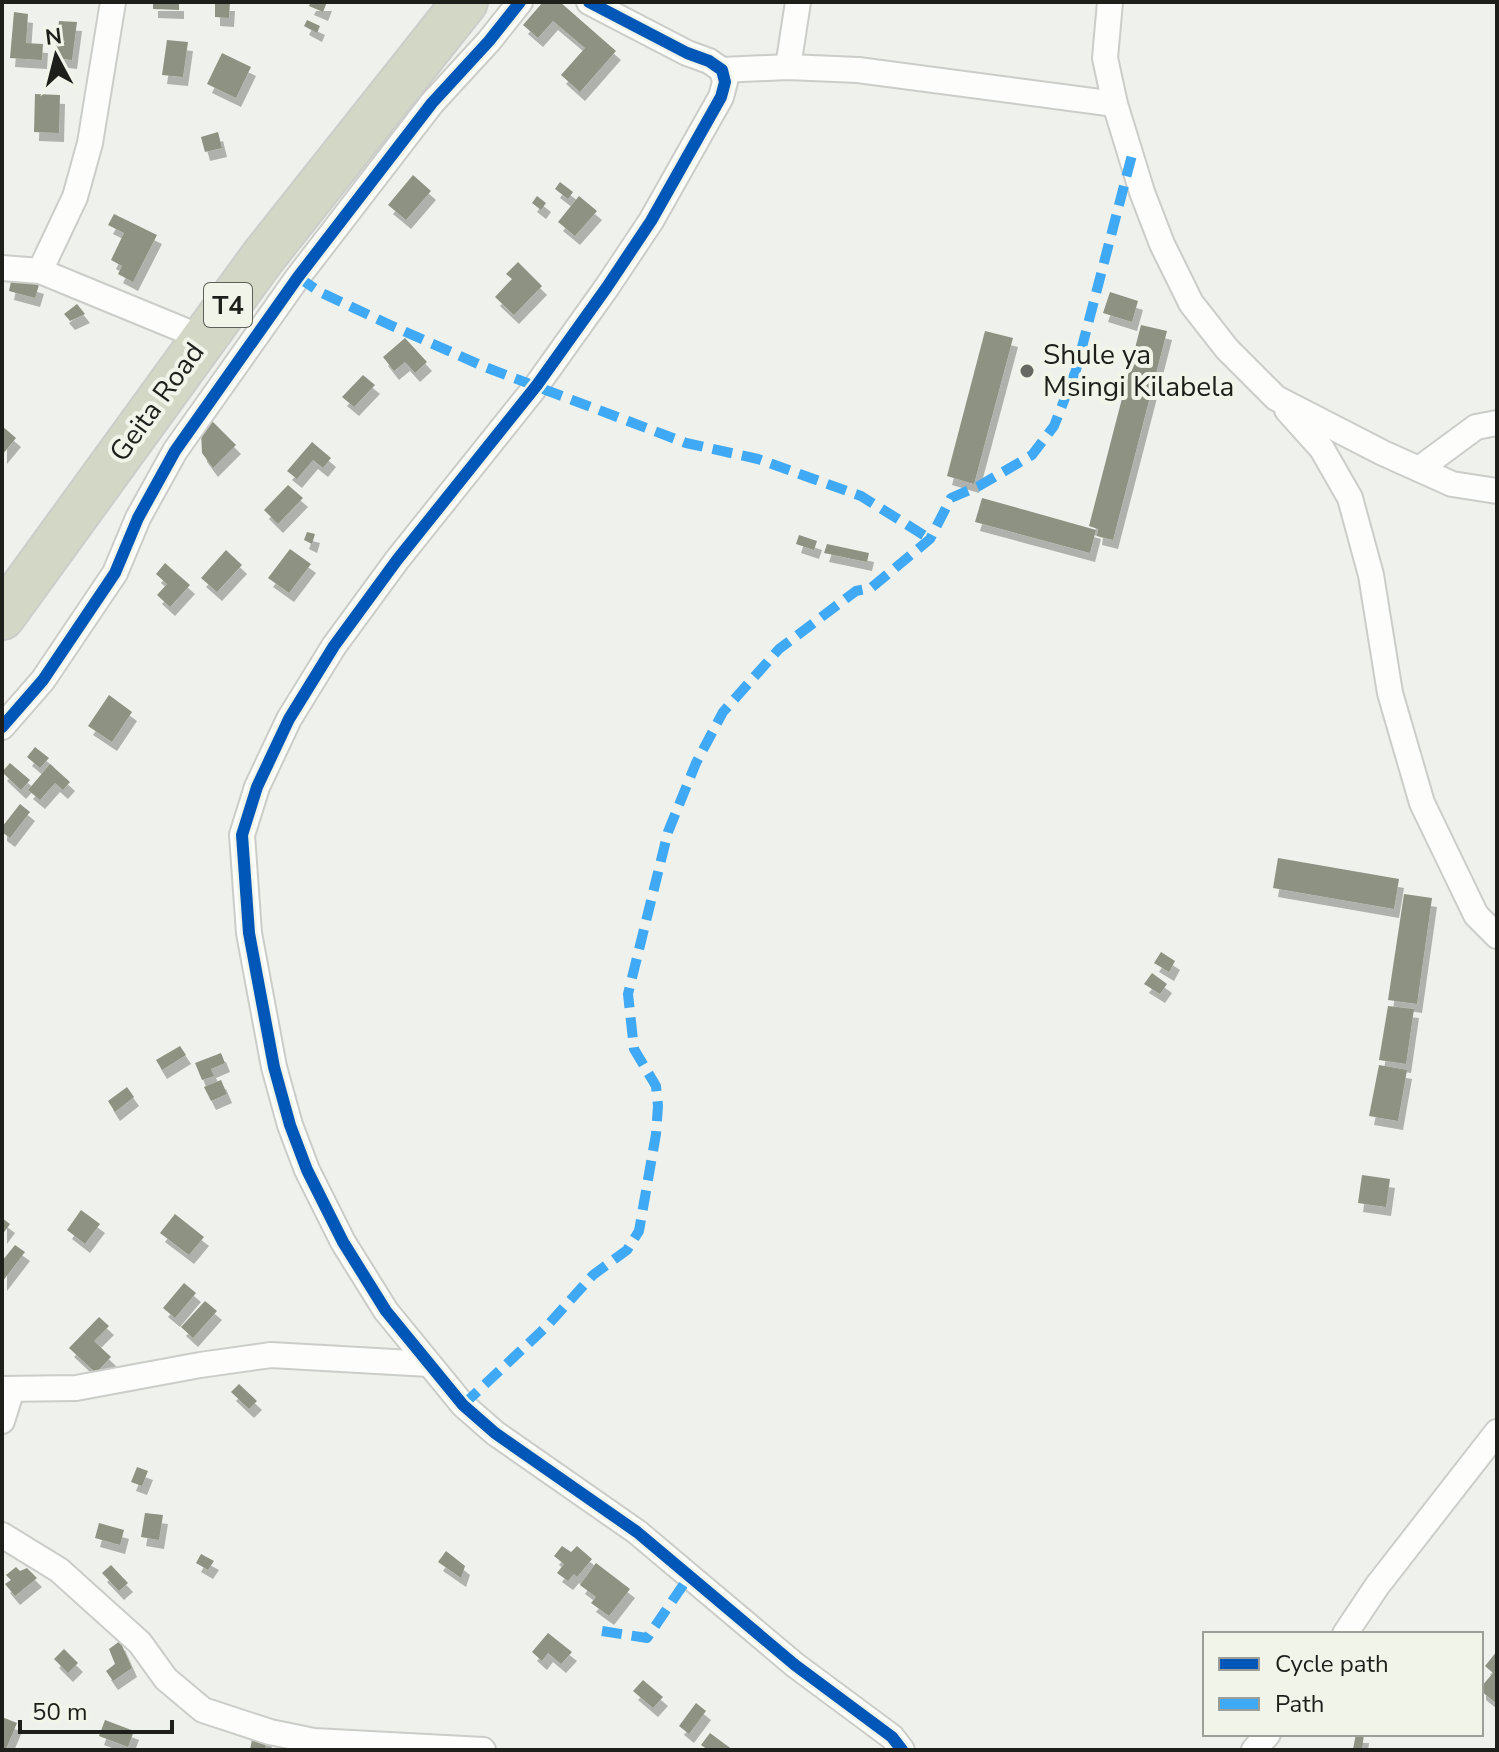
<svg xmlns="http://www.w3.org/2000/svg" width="1499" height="1752" viewBox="0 0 1499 1752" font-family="'Nunito Sans',sans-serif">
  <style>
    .building { fill: #8e9282; filter: url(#shadow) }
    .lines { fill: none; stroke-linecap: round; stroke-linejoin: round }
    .street-casing { stroke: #cbcdc9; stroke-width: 28 }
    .highway-casing { stroke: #cccdca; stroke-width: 48 }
    .street { stroke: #fdfdfc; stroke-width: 24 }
    .highway { stroke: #d3d8c6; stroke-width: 44 }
    .quiet { stroke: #3fa9f5; stroke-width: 10; stroke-dasharray: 20 10; stroke-linecap: butt }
    .cycleway-casing { stroke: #f0f4e9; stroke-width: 17 }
    .cycleway { stroke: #0057b8; stroke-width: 12 }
    .poi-dot { fill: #676864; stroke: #f0f4e9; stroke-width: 3 }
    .labels { text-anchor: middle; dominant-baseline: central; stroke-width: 8; stroke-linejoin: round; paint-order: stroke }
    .shield { fill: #f0f4e9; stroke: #5d5f59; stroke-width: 2 }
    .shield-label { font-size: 26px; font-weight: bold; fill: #1e1f1b }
    .poi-label { font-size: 28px; fill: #1e1f1b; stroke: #f0f4e9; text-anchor: start }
    .street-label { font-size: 28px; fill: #1e1f1b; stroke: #f0f4e9 }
  </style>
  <defs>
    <filter id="shadow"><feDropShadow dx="5" dy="9" stdDeviation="0" flood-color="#0004"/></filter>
  </defs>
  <rect width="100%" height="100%" fill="#eff1ec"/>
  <g class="building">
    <path d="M 153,2 L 179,2 L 179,10 L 153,9 Z"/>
    <path d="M 215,2 L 230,2 L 229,18 L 215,17 Z"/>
    <path d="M 311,2 L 327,2 L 323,12 L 309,6 Z"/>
    <path d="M 543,2 L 560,2 L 616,51 L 580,92 L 561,75 L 585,48 L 553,21 L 538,38 L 523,25 Z"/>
    <path d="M 14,12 L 28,14 L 26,43 L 43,44 L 42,60 L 10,58 Z"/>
    <path d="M 307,20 L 320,26 L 317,33 L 304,26 Z"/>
    <path d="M 59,21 L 77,22 L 72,60 L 55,58 Z"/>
    <path d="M 167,40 L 188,42 L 183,77 L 162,75 Z"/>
    <path d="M 222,53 L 251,67 L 236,98 L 207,84 Z"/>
    <path d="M 35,94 L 60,95 L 59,133 L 34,132 Z"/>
    <path d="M 218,132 L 222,148 L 205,152 L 201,137 Z"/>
    <path d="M 413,175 L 431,191 L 406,220 L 388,205 Z"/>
    <path d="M 560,182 L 573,192 L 568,199 L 555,189 Z"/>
    <path d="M 537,196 L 546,203 L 541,210 L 532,203 Z"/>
    <path d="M 579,196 L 597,211 L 575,236 L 558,222 Z"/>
    <path d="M 114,214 L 157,235 L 133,282 L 118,274 L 122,266 L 111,260 L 124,233 L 108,225 Z"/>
    <path d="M 518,262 L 542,286 L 514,315 L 495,297 L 512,279 L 506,274 Z"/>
    <path d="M 12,277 L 39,285 L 35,298 L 9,291 Z"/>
    <path d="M 1110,292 L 1138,301 L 1132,322 L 1103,313 Z"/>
    <path d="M 77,304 L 85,314 L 70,321 L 64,314 Z"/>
    <path d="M 1141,325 L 1167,331 L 1113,540 L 1097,536 L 1098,529 L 1089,526 Z"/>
    <path d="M 985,331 L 1013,338 L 974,484 L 947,476 Z"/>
    <path d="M 405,338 L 427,362 L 415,373 L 405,362 L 394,371 L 383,357 Z"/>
    <path d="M 363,375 L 375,385 L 354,407 L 342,397 Z"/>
    <path d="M 212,421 L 236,445 L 213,468 L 202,453 L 201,432 Z"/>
    <path d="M 2,426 L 16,438 L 2,455 Z"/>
    <path d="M 312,442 L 331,458 L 323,468 L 313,460 L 297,479 L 287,471 Z"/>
    <path d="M 288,485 L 303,498 L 278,524 L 264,510 Z"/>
    <path d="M 982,498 L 1096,530 L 1090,553 L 975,522 Z"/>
    <path d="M 307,532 L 315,534 L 312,544 L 304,540 Z"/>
    <path d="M 799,535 L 817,541 L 814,550 L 796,544 Z"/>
    <path d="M 827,544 L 869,553 L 867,562 L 824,553 Z"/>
    <path d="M 290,549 L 311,564 L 289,593 L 268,578 Z"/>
    <path d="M 226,550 L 242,565 L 217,592 L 201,578 Z"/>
    <path d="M 165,563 L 190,585 L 170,607 L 157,595 L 167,584 L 156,574 Z"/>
    <path d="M 109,695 L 132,712 L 112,742 L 88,726 Z"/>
    <path d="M 35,747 L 49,758 L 40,768 L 27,757 Z"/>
    <path d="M 10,763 L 30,780 L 21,790 L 2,772 Z"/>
    <path d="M 50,764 L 70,782 L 63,790 L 55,783 L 40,800 L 28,790 Z"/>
    <path d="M 20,804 L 30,812 L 10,838 L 2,832 L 2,827 Z"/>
    <path d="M 1278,858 L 1399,879 L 1394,909 L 1273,888 Z"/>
    <path d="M 1404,894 L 1432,898 L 1417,1004 L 1388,1000 Z"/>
    <path d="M 1161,952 L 1175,961 L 1169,972 L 1154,963 Z"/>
    <path d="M 1152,973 L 1167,984 L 1160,994 L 1144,984 Z"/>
    <path d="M 1388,1006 L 1414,1009 L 1406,1064 L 1379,1060 Z"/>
    <path d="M 180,1046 L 186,1055 L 162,1070 L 156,1060 Z"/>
    <path d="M 221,1053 L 225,1063 L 211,1069 L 214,1076 L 202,1080 L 195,1063 Z"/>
    <path d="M 1379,1065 L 1407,1070 L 1398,1121 L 1369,1116 Z"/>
    <path d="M 221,1080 L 227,1094 L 211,1101 L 204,1087 Z"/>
    <path d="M 127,1087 L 134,1097 L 115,1112 L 108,1101 Z"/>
    <path d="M 1362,1175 L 1390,1179 L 1386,1207 L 1358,1203 Z"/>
    <path d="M 81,1210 L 100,1224 L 85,1244 L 67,1230 Z"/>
    <path d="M 175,1214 L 204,1237 L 189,1255 L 160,1233 Z"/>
    <path d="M 2,1218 L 10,1224 L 2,1235 Z"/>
    <path d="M 15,1245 L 25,1252 L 2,1282 L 2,1261 Z"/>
    <path d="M 184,1283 L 196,1293 L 175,1318 L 163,1308 Z"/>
    <path d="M 205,1301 L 217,1311 L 193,1338 L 181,1327 Z"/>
    <path d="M 99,1317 L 109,1326 L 94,1341 L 111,1357 L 96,1373 L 69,1348 Z"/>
    <path d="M 239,1384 L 257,1401 L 249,1409 L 231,1392 Z"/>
    <path d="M 137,1467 L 148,1471 L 142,1486 L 131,1482 Z"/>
    <path d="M 145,1513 L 163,1515 L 159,1540 L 141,1537 Z"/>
    <path d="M 99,1523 L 124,1530 L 120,1545 L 95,1538 Z"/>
    <path d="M 562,1546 L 571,1552 L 577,1546 L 592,1559 L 577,1577 L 574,1574 L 568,1581 L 557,1573 L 564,1564 L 554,1556 Z"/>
    <path d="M 446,1551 L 465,1566 L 461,1578 L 438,1562 Z"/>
    <path d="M 201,1554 L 214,1561 L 208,1570 L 196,1563 Z"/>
    <path d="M 596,1563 L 630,1589 L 609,1616 L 591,1603 L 596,1597 L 580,1585 Z"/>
    <path d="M 111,1565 L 128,1583 L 119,1591 L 102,1573 Z"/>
    <path d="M 16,1567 L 20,1571 L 27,1568 L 37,1578 L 15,1596 L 5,1584 L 11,1580 L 6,1575 Z"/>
    <path d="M 548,1633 L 572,1652 L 561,1664 L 548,1653 L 542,1661 L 532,1652 Z"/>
    <path d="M 120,1641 L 132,1668 L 113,1681 L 106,1671 L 115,1664 L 109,1649 Z"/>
    <path d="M 64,1649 L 78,1663 L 68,1673 L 54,1659 Z"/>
    <path d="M 1497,1651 L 1497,1704 L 1481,1691 L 1481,1687 L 1493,1673 L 1485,1666 Z"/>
    <path d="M 643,1680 L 663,1697 L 653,1708 L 633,1691 Z"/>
    <path d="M 696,1703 L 706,1711 L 689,1734 L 679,1726 Z"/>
    <path d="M 2,1717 L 17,1723 L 6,1749 L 2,1747 Z"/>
    <path d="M 105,1720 L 134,1731 L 128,1747 L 99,1736 Z"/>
    <path d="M 710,1733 L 733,1750 L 708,1750 L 701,1745 Z"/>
    <path d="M 253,1734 L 267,1737 L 265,1750 L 250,1750 Z"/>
    <path d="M 1356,1734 L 1364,1734 L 1362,1750 L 1353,1749 Z"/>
  </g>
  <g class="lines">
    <g class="street-casing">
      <g id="street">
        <path d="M 589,2 L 687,53 L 709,61 L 722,70 L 725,82 L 721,97 L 651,221 L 607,287 L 537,385 L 397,560 L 334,646 L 289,719 L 257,787 L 242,835 L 249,933 L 274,1067 L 290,1125 L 307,1170 L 343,1242 L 386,1311 L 463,1405 L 495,1433 L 637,1532 L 795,1665 L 892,1737 L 902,1750"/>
        <path d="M 1110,2 L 1105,58 L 1115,104 L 1142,192 L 1162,244 L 1191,303 L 1227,349 L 1276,398 L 1383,453 L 1452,484 L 1497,491"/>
        <path d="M 788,67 L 798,2"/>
        <path d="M 722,70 L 788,67 L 858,70 L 1115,104"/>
        <path d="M 2,268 L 40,271 L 203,338"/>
        <path d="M 40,271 L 75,197 L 90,143 L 113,2"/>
        <path d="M 1287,410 L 1322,449 L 1350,498 L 1371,575 L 1390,693 L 1422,803 L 1476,915 L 1497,936"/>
        <path d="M 1419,469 L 1476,427 L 1497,423"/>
        <path d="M 2,727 L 43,680 L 115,573 L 138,518 L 175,451 L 298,277 L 432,103 L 489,41 L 520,2"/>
        <path d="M 2,1389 L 76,1388 L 200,1365 L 271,1355 L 429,1364"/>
        <path d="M 2,1421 L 12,1389"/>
        <path d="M 2,1535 L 59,1570 L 140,1643 L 166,1679 L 203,1710 L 270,1732 L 314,1741 L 483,1750"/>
        <path d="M 1345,1634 L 1377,1586 L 1497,1432"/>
        <path d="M 1254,1750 L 1268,1734"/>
      </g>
    </g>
    <g class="highway-casing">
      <path id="highway" d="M 2,617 L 263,257 L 465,2"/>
    </g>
    <use href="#street" class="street"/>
    <use href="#highway" class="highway"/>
    <g class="quiet">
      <path d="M 298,277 L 320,292 L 390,325 L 485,367 L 686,443 L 758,459 L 861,496 L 930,539"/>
      <path d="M 463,1405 L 547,1326 L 593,1275 L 627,1250 L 639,1231 L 656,1134 L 658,1106 L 656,1086 L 634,1049 L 628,994 L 668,832 L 696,763 L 723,712 L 779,649 L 856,591 L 871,588 L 930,539 L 951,498 L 979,486 L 1032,455 L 1054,426 L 1076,370 L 1132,155"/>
      <path d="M 602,1631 L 647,1638 L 690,1575"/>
    </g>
    <g class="cycleway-casing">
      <g id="cycleway">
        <path d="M 589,2 L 687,53 L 709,61 L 722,70 L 725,82 L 721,97 L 651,221 L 607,287 L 537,385 L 397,560 L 334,646 L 289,719 L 257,787 L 242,835 L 249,933 L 274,1067 L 290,1125 L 307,1170 L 343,1242 L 386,1311 L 463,1405 L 495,1433 L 637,1532 L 795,1665 L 892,1737 L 902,1750"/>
        <path d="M 2,727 L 43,680 L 115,573 L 138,518 L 175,451 L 298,277 L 432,103 L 489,41 L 520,2"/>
      </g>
    </g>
    <use href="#cycleway" class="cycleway"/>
  </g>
  <circle class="poi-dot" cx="1027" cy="371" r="8"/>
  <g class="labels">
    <rect class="shield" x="204" y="283" width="48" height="44" rx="6"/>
    <g class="shield-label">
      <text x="228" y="305">T4</text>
    </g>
    <g class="poi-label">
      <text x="1043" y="355">Shule ya<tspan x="1043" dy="32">Msingi Kilabela</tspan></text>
    </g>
    <g class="street-label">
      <text transform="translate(157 402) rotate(-54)">Geita Road</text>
    </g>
  </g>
  <rect width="1499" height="1752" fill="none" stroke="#1e1f1b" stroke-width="8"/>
  <rect x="1203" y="1632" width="280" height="104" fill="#f0f4e9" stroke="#9c9f97" stroke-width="2"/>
  <rect x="1219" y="1658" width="40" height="12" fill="#0057b8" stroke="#9c9f97" stroke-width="2"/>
  <text x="1275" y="1672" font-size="24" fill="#1e1f1b">Cycle path</text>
  <rect x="1219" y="1698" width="40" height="12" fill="#3fa9f5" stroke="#9c9f97" stroke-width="2"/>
  <text x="1275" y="1712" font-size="24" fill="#1e1f1b">Path</text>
  <g transform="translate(56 56) rotate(353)" stroke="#f0f4e9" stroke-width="6" paint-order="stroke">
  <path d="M0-6L14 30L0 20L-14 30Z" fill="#1e1f1b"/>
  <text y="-12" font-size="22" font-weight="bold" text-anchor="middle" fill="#1e1f1b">N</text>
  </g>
  <path d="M20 1720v12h152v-12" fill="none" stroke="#1e1f1b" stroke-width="4"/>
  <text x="32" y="1720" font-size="24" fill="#1e1f1b" stroke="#f0f4e9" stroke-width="6" paint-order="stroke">50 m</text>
</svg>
